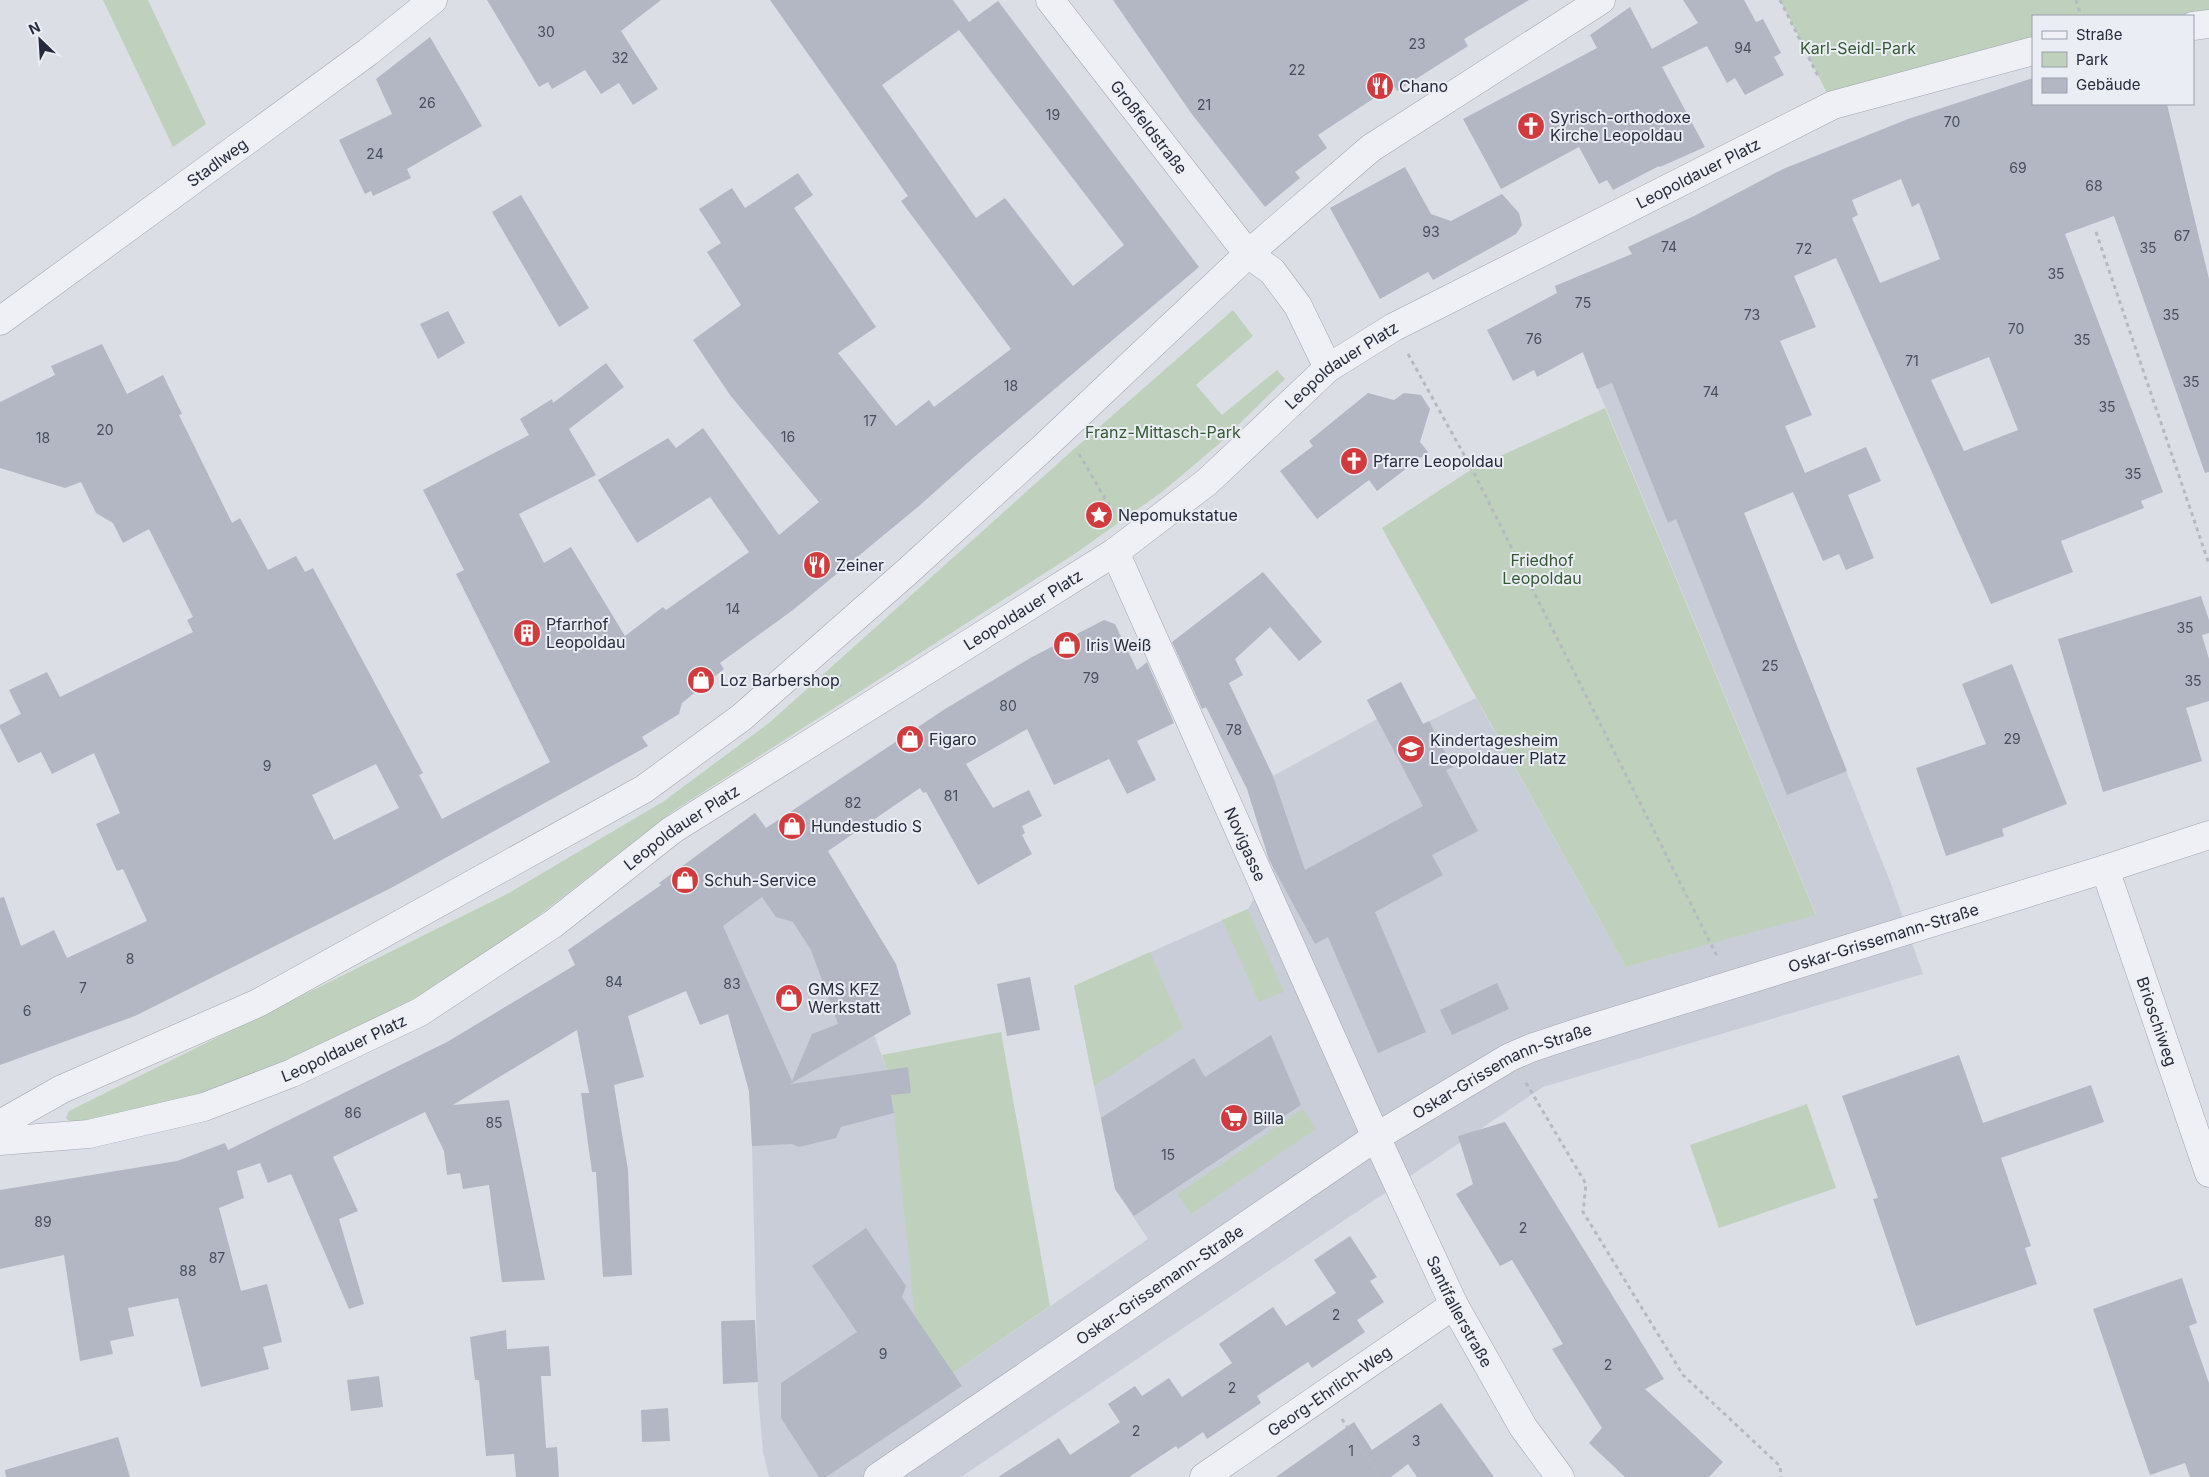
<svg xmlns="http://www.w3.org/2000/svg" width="2209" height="1477" viewBox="0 0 2209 1477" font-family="Inter,sans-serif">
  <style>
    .built { fill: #c9cdd8 }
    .green { fill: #bfd1bc }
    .building { fill: #b3b7c3; fill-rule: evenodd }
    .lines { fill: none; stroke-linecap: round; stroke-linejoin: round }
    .minor-casing { stroke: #a1a5b0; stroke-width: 29 }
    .path { stroke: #b6b9c1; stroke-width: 3; stroke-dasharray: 4 4; stroke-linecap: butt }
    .minor { stroke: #eef0f5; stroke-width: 28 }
    .labels { text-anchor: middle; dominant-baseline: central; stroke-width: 4; stroke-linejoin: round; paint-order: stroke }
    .number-label { font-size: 14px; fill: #484e5e }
    .park-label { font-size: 16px; fill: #345932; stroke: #ebedf4 }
    .poi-label { font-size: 16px; fill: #252b3d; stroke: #ebedf4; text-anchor: start }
    .street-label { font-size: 16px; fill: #252b3d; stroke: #ebedf4 }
  </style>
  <rect width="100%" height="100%" fill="#dcdee6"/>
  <path class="built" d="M 1632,254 L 1744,513 L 1891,884 L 1923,974 L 1543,1087 L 961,1477 L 769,1477 L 763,1452 L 758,1394 L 752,1146 L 749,1091 L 728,1014 L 701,948 L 661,885 L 755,813 L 848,963 L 887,1070 L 894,1113 L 953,1373 L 1148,1239 L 1115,1189 L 1074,986 L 1248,909 L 1272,869 L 1300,855 L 1273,776 L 1377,719 L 1367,700 L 1401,682 L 1423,724 L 1476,698 L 1626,967 L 1816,914 L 1555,286 Z"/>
  <g class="green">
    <path d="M 103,0 L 148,0 L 206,124 L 173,147 Z"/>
    <path d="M 1780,0 L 2209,0 L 2209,24 L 2193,16 L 2033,16 L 2033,51 L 1833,105 Z"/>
    <path d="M 1233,310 L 1253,336 L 1196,385 L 1222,415 L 1277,370 L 1285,379 L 1219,444 L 1162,492 L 1076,553 L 672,812 L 483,959 L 382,1020 L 224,1090 L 71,1123 L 66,1118 L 69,1111 L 507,894 L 664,801 L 769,723 L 1074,449 Z"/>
    <path d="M 1605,408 L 1816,915 L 1626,967 L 1382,528 L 1472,469 Z"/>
    <path d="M 1248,909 L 1284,992 L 1259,1002 L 1222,920 Z"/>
    <path d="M 1150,952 L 1183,1028 L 1094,1086 L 1074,986 Z"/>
    <path d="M 1001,1032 L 1050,1306 L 953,1373 L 915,1318 L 894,1113 L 887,1070 L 882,1055 Z"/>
    <path d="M 1807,1104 L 1836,1188 L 1719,1228 L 1690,1145 Z"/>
    <path d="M 1303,1109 L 1316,1129 L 1191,1214 L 1177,1194 Z"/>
  </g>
  <g class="building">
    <path d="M 487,0 L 661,0 L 621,31 L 658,89 L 633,105 L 619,83 L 601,94 L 585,70 L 552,89 L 548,82 L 539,87 Z"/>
    <path d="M 770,0 L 953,0 L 969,22 L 998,1 L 1199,267 L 973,458 L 919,506 L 793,610 L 720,663 L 724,669 L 682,703 L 679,714 L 642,737 L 648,746 L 391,888 L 135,1016 L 0,1065 L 0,898 L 4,897 L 21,946 L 54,930 L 67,958 L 147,921 L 123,869 L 117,871 L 96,824 L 120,813 L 94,753 L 52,774 L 41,752 L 18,763 L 0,728 L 0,725 L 21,714 L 9,690 L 47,672 L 60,697 L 193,632 L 187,620 L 193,617 L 149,529 L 123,543 L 113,523 L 96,513 L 81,482 L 65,488 L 0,468 L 0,402 L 55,375 L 51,366 L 102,344 L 127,394 L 163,375 L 182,414 L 179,415 L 232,523 L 240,518 L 268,570 L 296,556 L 305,572 L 313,568 L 423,773 L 419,775 L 442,819 L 550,762 L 456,574 L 464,570 L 423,490 L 529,435 L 520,419 L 552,399 L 553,403 L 606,363 L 624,387 L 569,429 L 596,475 L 519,514 L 544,563 L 571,547 L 625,636 L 663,607 L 666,610 L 749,552 L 710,497 L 637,543 L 598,480 L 668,438 L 676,448 L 703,428 L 779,535 L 819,502 L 730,395 L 693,340 L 741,305 L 707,252 L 721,243 L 699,209 L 732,188 L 745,208 L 798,173 L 813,195 L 794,208 L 876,327 L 838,353 L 896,426 L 929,400 L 934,407 L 1011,349 L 901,201 L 908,196 ZM 959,30 L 1124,245 L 1073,286 L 1005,198 L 976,218 L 882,85 ZM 376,764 L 399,808 L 334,840 L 312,795 Z"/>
    <path d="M 1113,0 L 1529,0 L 1464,39 L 1468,46 L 1397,91 L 1394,85 L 1318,135 L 1327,148 L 1295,172 L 1300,178 L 1265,207 L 1191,113 Z"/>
    <path d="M 1683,0 L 1744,0 L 1756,22 L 1763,19 L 1781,53 L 1774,57 L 1784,75 L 1745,95 L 1735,78 L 1727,83 L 1707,46 L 1662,67 L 1705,147 L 1660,167 L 1659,166 L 1613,190 L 1607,180 L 1599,184 L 1579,147 L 1501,189 L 1463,119 L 1597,48 L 1590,35 L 1630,7 L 1652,49 L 1698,23 Z"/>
    <path d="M 430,37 L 482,126 L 407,169 L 411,178 L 373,196 L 371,191 L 365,194 L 339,140 L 392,114 L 376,79 Z"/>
    <path d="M 2033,78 L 2033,104 L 2167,104 L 2209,279 L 2209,472 L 2205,473 L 2114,216 L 2065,234 L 2163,492 L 2141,501 L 2144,508 L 2061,541 L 2073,572 L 1991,604 L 1836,258 L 1794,276 L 1816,327 L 1780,341 L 1812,415 L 1785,426 L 1805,473 L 1866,447 L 1881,481 L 1848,495 L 1874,558 L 1846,570 L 1839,554 L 1823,561 L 1793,492 L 1744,513 L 1847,771 L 1787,795 L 1676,519 L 1668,523 L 1612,383 L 1597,389 L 1583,352 L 1537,377 L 1534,370 L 1513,381 L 1487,330 L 1557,293 L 1555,286 L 1632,254 L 1628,247 L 1694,216 L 1783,169 L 1908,119 ZM 1901,179 L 1912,207 L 1919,203 L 1940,259 L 1880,283 L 1852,218 L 1858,215 L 1852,200 ZM 1989,357 L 2018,430 L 1964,451 L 1931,380 Z"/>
    <path d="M 1405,167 L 1431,214 L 1451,221 L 1502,194 L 1519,213 L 1522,225 L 1516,234 L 1433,280 L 1428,272 L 1380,299 L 1330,208 Z"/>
    <path d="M 521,195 L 589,308 L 559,327 L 492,212 Z"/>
    <path d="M 448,311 L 465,343 L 438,359 L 420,324 Z"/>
    <path d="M 1368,393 L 1394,400 L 1404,393 L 1421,395 L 1430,409 L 1420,442 L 1428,452 L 1377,491 L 1369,480 L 1317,519 L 1280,471 L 1313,446 L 1309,441 Z"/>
    <path d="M 1263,572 L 1322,642 L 1299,661 L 1270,627 L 1235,659 L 1243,675 L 1229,683 L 1273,776 L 1305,870 L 1423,806 L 1367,700 L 1401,682 L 1423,724 L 1429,721 L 1453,767 L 1446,770 L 1478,831 L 1432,855 L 1443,875 L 1375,912 L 1426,1032 L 1378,1053 L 1328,937 L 1315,944 L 1269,860 L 1247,789 L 1206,707 L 1202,709 L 1172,642 Z"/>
    <path d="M 2201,596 L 2209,620 L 2209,633 L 2202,635 L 2209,659 L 2209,701 L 2186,708 L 2202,761 L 2103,792 L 2058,639 Z"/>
    <path d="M 1104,620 L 1115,624 L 1137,670 L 1147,662 L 1174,723 L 1137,741 L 1156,780 L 1127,794 L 1109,759 L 1054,785 L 1027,729 L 966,764 L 993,808 L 1029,790 L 1042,816 L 1022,826 L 1025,833 L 1022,835 L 1032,854 L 978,885 L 926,792 L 923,793 L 920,788 L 828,851 L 896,964 L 911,1014 L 790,1084 L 908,1067 L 911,1093 L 891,1095 L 894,1113 L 841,1127 L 836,1138 L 799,1147 L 792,1144 L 752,1146 L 749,1091 L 728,1014 L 700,1025 L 686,991 L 628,1016 L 644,1077 L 614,1085 L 628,1170 L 632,1275 L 603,1277 L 596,1172 L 592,1172 L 581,1093 L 589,1093 L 577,1030 L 453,1105 L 509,1100 L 545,1280 L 502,1282 L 489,1185 L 463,1189 L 460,1173 L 447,1175 L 444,1151 L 425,1112 L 333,1157 L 358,1211 L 339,1219 L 364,1304 L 349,1309 L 291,1174 L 268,1183 L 260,1163 L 237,1171 L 244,1198 L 219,1208 L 241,1291 L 267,1284 L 282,1342 L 263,1347 L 269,1369 L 201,1387 L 178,1298 L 128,1308 L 134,1336 L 110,1341 L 113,1354 L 80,1361 L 64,1255 L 0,1269 L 0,1190 L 177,1161 L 225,1143 L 228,1150 L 447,1042 L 575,965 L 568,950 L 661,885 L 659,883 L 755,813 L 766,828 L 945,709 L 1032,657 ZM 762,897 L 776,917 L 793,922 L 811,950 L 838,1024 L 812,1034 L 792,1081 L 723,926 Z"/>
    <path d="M 2012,664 L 2067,804 L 2002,829 L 2004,836 L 1946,856 L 1916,768 L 1986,744 L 1962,684 Z"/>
    <path d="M 1030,977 L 1040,1030 L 1007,1036 L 997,984 Z"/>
    <path d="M 1497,983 L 1509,1009 L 1452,1035 L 1440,1010 Z"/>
    <path d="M 1271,1035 L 1301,1105 L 1134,1216 L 1115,1189 L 1101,1118 L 1194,1058 L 1205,1077 Z"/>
    <path d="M 1959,1055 L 1983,1123 L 2091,1085 L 2104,1122 L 2001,1158 L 2031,1246 L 2025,1248 L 2037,1284 L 1916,1326 L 1873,1199 L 1878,1198 L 1842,1096 Z"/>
    <path d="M 1505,1122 L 1664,1379 L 1645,1389 L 1723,1462 L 1709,1477 L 1625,1477 L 1589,1443 L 1602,1428 L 1552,1349 L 1563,1344 L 1512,1260 L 1500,1266 L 1456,1194 L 1473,1184 L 1458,1136 Z"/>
    <path d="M 866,1228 L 906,1286 L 902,1297 L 962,1386 L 826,1477 L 819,1477 L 781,1418 L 781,1383 L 857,1332 L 812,1266 Z"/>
    <path d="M 1350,1236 L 1377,1277 L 1370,1281 L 1384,1302 L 1357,1320 L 1365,1332 L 1312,1368 L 1308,1362 L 1257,1396 L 1261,1403 L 1207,1439 L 1203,1432 L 1178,1449 L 1176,1446 L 1129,1477 L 998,1477 L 1059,1438 L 1070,1455 L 1120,1422 L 1108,1404 L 1135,1386 L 1142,1396 L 1169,1378 L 1182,1397 L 1232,1363 L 1219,1344 L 1273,1307 L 1286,1326 L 1336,1293 L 1314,1260 Z"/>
    <path d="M 2182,1278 L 2197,1323 L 2189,1326 L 2209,1383 L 2209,1477 L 2190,1477 L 2185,1463 L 2150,1475 L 2093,1309 Z"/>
    <path d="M 755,1320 L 758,1382 L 723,1384 L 721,1321 Z"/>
    <path d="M 506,1330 L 507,1349 L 549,1346 L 551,1376 L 541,1376 L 546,1448 L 557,1447 L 559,1477 L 516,1477 L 514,1454 L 486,1456 L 479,1380 L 475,1380 L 470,1337 Z"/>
    <path d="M 379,1376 L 383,1407 L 351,1411 L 347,1380 Z"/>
    <path d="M 1441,1403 L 1494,1477 L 1417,1477 L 1408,1464 L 1391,1477 L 1276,1477 L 1354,1422 L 1372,1450 Z"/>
    <path d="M 668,1408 L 670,1441 L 642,1442 L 641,1410 Z"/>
    <path d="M 118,1437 L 130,1477 L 6,1477 L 5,1470 Z"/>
  </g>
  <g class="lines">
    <g class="minor-casing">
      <g id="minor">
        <path id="s1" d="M 1050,0 L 1248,254 L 1272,271 L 1298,306 L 1328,368"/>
        <path d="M 2193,26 L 2209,24"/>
        <path id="s2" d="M 0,321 L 368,52 L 433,0"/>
        <path id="s3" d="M 1115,552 L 1376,1137 L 1454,1305 L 1523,1427 L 1560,1477"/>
        <path id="s4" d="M 2105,869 L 2209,1173"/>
        <path d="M 0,1124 L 62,1089 L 258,1003 L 644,789 L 742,717 L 908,571 L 1045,446 L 1248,254 L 1371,148 L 1601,0"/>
        <path id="s5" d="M 0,1141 L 89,1134 L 204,1107 L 292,1073 L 420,1012 L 553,924 L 672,830 L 1115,552 L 1207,482 L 1328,368 L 1394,327 L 1833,105 L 2033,51"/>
        <path id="s6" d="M 878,1477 L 1376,1137 L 1510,1057 L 1531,1048 L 1576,1033 L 2105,869 L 2209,835"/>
        <path id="s7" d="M 1204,1477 L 1454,1305"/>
      </g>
    </g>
    <g class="path">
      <path d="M 1780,0 L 1819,78"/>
      <path d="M 2076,0 L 2081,16"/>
      <path d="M 2096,232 L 2209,564"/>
      <path d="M 1408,354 L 1472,469 L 1718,958"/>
      <path d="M 1079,454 L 1114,514"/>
      <path d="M 834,677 L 842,688"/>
      <path d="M 1526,1083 L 1586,1184 L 1583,1212 L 1683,1375 L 1780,1466 L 1781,1477"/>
      <path d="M 1342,1419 L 1380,1477"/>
    </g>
    <use href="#minor" class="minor"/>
  </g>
  <defs>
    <g id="restaurant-disc" transform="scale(1.4375)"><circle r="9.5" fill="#d13b3d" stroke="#ebedf4"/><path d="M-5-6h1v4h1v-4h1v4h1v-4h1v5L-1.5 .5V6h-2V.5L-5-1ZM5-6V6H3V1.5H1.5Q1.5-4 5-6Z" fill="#fff"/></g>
    <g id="church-disc" transform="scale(1.4375)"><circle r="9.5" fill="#d13b3d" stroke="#ebedf4"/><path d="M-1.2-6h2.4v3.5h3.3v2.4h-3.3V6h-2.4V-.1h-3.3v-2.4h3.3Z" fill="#fff"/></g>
    <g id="sight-disc" transform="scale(1.4375)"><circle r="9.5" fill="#d13b3d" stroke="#ebedf4"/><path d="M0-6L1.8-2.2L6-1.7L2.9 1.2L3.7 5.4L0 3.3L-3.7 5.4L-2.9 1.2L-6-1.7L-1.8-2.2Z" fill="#fff"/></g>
    <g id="building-disc" transform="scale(1.4375)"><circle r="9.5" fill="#d13b3d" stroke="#ebedf4"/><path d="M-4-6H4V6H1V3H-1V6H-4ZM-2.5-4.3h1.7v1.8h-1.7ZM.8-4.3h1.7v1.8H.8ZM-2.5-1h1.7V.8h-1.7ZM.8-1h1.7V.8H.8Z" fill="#fff"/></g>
    <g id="shop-disc" transform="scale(1.4375)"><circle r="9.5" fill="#d13b3d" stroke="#ebedf4"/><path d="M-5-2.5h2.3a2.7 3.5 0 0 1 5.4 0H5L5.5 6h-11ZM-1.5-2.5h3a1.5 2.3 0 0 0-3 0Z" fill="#fff"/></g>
    <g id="school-disc" transform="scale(1.4375)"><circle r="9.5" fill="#d13b3d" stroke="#ebedf4"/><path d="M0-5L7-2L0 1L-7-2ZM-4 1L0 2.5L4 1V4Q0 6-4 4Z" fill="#fff"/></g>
    <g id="supermarket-disc" transform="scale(1.4375)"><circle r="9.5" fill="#d13b3d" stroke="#ebedf4"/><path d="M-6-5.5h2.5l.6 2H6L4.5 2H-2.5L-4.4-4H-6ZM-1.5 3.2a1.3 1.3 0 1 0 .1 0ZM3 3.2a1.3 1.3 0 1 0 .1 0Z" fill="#fff"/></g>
  </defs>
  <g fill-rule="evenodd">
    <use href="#restaurant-disc" x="1380" y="86"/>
    <use href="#church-disc" x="1531" y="126"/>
    <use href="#church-disc" x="1354" y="461"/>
    <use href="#sight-disc" x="1099" y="515"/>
    <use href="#restaurant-disc" x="817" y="565"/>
    <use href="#building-disc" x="527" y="633"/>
    <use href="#shop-disc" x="1067" y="645"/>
    <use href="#shop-disc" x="701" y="680"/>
    <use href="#shop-disc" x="910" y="739"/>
    <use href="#school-disc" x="1411" y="749"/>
    <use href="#shop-disc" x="792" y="826"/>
    <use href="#shop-disc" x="685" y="880"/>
    <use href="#shop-disc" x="789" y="998"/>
    <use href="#supermarket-disc" x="1234" y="1118"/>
  </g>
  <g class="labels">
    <g class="number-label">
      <text x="546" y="31">30</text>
      <text x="1417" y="43">23</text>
      <text x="1743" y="47">94</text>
      <text x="620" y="57">32</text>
      <text x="1297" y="69">22</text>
      <text x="427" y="102">26</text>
      <text x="1204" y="104">21</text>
      <text x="1053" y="114">19</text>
      <text x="1952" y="121">70</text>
      <text x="375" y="153">24</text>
      <text x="2018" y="167">69</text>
      <text x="2094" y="185">68</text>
      <text x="1431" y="231">93</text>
      <text x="2182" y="235">67</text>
      <text x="1669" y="246">74</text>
      <text x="2148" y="247">35</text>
      <text x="1804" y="248">72</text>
      <text x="2056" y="273">35</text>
      <text x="1583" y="302">75</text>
      <text x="1752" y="314">73</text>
      <text x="2171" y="314">35</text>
      <text x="2016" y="328">70</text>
      <text x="1534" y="338">76</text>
      <text x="2082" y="339">35</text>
      <text x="1912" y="360">71</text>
      <text x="2191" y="381">35</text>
      <text x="1011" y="385">18</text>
      <text x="1711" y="391">74</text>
      <text x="2107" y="406">35</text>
      <text x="870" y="420">17</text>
      <text x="105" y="429">20</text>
      <text x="788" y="436">16</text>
      <text x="43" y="437">18</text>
      <text x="2133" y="473">35</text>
      <text x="733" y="608">14</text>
      <text x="2185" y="627">35</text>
      <text x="1770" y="665">25</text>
      <text x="1091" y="677">79</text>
      <text x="2193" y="680">35</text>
      <text x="1008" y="705">80</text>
      <text x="1234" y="729">78</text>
      <text x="2012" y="738">29</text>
      <text x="267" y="765">9</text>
      <text x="951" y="795">81</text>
      <text x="853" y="802">82</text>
      <text x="130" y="958">8</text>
      <text x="614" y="981">84</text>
      <text x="732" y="983">83</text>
      <text x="83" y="987">7</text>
      <text x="27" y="1010">6</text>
      <text x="353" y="1112">86</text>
      <text x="494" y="1122">85</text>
      <text x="1168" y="1154">15</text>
      <text x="43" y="1221">89</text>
      <text x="1523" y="1227">2</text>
      <text x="217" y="1257">87</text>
      <text x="188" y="1270">88</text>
      <text x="1336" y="1314">2</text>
      <text x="883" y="1353">9</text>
      <text x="1608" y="1364">2</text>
      <text x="1232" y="1387">2</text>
      <text x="1136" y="1430">2</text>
      <text x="1416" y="1440">3</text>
      <text x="1351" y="1450">1</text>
    </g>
    <g class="park-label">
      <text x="1858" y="48">Karl-Seidl-Park</text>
      <text x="1163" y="432">Franz-Mittasch-Park</text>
      <text x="1542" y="560">Friedhof<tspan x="1542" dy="18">Leopoldau</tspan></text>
    </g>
    <g class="poi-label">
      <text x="1399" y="86">Chano</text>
      <text x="1550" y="117">Syrisch-orthodoxe<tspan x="1550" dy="18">Kirche Leopoldau</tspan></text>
      <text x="1373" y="461">Pfarre Leopoldau</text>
      <text x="1118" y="515">Nepomukstatue</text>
      <text x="836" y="565">Zeiner</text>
      <text x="546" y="624">Pfarrhof<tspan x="546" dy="18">Leopoldau</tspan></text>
      <text x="1086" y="645">Iris Weiß</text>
      <text x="720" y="680">Loz Barbershop</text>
      <text x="929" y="739">Figaro</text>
      <text x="1430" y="740">Kindertagesheim<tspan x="1430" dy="18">Leopoldauer Platz</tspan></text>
      <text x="811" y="826">Hundestudio S</text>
      <text x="704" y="880">Schuh-Service</text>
      <text x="808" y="989">GMS KFZ<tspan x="808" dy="18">Werkstatt</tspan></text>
      <text x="1253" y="1118">Billa</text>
    </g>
    <g class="street-label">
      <text stroke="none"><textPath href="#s1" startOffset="161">Großfeldstraße</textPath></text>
      <text stroke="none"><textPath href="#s2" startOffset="269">Stadlweg</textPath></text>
      <text stroke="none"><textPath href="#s5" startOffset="1978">Leopoldauer Platz</textPath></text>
      <text stroke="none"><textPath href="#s5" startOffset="1572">Leopoldauer Platz</textPath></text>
      <text stroke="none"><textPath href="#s5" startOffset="1169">Leopoldauer Platz</textPath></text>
      <text stroke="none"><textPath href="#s5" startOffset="764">Leopoldauer Platz</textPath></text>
      <text stroke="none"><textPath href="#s3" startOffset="320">Novigasse</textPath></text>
      <text stroke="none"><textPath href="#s6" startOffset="1151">Oskar-Grissemann-Straße</textPath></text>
      <text stroke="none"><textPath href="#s4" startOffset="161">Brioschiweg</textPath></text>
      <text stroke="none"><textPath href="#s5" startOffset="359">Leopoldauer Platz</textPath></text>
      <text stroke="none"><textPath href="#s6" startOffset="746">Oskar-Grissemann-Straße</textPath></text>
      <text stroke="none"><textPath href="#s6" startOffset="341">Oskar-Grissemann-Straße</textPath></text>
      <text stroke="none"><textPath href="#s3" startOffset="834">Santifallerstraße</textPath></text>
      <text stroke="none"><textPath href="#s7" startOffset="152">Georg-Ehrlich-Weg</textPath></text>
    </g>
  </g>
  <rect x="2032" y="15" width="162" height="90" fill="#ebedf4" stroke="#9c9fab"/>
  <rect x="2042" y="31" width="25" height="8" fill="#eef0f5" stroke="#9c9fab"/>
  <text x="2076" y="40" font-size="15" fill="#252b3d">Straße</text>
  <rect x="2042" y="52" width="25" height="15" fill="#bfd1bc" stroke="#9c9fab"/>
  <text x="2076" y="65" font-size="15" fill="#252b3d">Park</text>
  <rect x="2042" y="78" width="25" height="15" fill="#b3b7c3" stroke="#9c9fab"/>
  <text x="2076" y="90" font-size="15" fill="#252b3d">Gebäude</text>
  <g transform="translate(40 40) rotate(335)" stroke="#ebedf4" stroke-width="4" paint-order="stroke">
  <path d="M0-4L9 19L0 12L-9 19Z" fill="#252b3d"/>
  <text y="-8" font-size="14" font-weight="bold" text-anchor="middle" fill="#252b3d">N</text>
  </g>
</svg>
